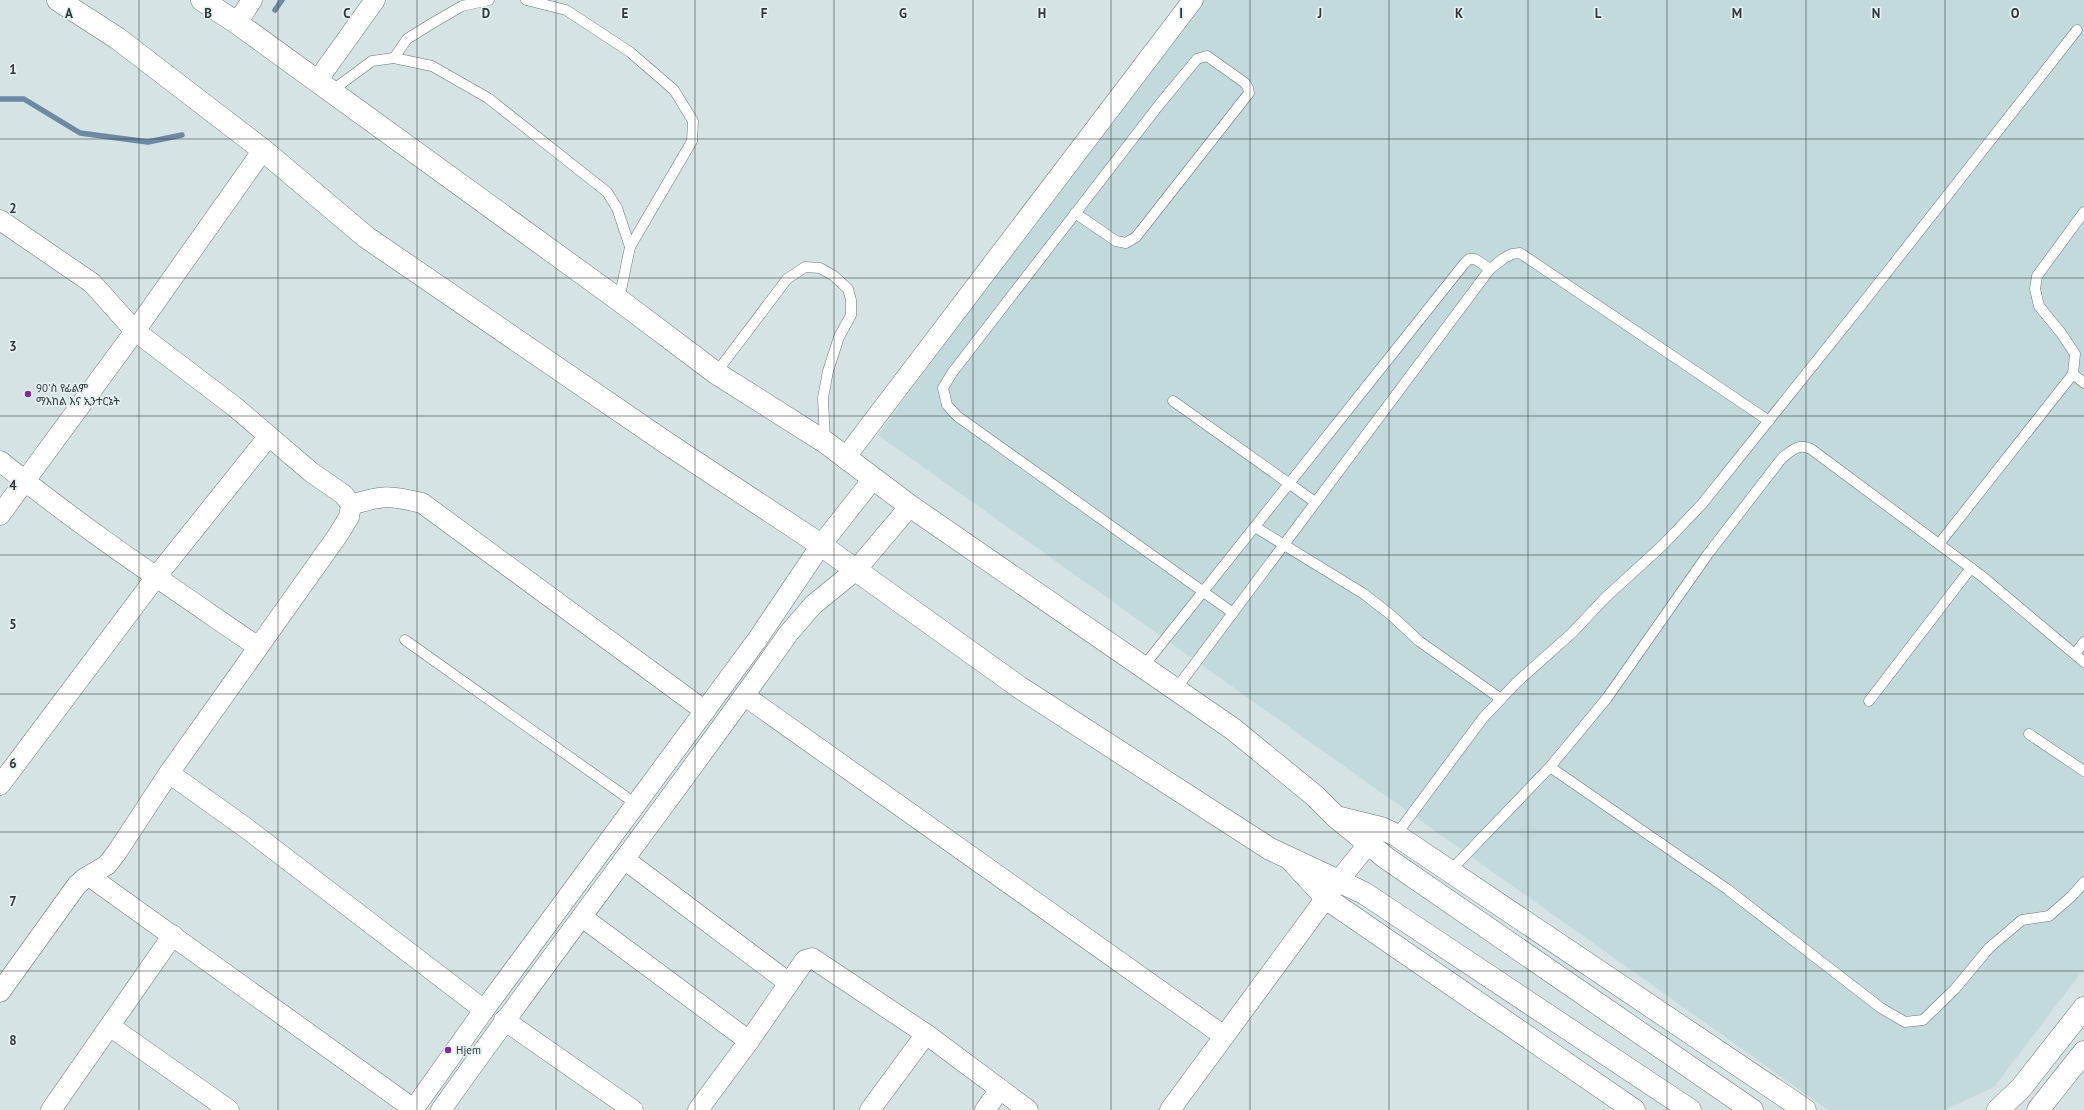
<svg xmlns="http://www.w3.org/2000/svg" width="2084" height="1110" viewBox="0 0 2084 1110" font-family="'PT Sans','Noto Sans Ethiopic',sans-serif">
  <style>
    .built { fill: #c3dadc }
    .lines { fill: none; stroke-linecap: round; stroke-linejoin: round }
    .stream { stroke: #6e89a3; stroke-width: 5.5 }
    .lane-casing { stroke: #6a7677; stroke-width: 11 }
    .street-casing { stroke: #6a7677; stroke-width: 21 }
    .primary-casing { stroke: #6a7677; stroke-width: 23 }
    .highway-casing { stroke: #6a7677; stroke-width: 23 }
    .lane { stroke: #fff; stroke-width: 10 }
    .street { stroke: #fff; stroke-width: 20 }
    .primary { stroke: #fff; stroke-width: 22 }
    .highway { stroke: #fff; stroke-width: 22 }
    .grid { fill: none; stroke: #323738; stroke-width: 1; stroke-opacity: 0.55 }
    .poi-dot { fill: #7f2a98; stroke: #e3f1f2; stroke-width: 1.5 }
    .labels { text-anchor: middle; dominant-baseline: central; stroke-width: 3.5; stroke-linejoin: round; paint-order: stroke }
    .poi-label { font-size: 11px; fill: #323738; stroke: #e3f1f2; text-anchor: start }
    .grid-label { font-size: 13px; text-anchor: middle; font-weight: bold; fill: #323738; stroke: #e3f1f2; stroke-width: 3.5; stroke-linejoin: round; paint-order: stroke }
  </style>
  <rect width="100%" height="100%" fill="#d6e3e4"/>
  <path class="built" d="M 1198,0 L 2084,0 L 2084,969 L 1994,1087 L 1945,1110 L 1828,1110 L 878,435 Z"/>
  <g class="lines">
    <g class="stream">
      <path d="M 275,10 L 282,0"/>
      <path d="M 0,99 L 24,99 L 80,133 L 148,142 L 182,135"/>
    </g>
    <g class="lane-casing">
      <g id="lane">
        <path d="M 526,0 L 566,10 L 630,52 L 674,90 L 693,121 L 692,141 L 630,247"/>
        <path d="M 394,58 L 407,39 L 431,24 L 462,6 L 489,0"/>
        <path d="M 330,92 L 372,61 L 394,58 L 432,66 L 488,98 L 607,192 L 617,208 L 630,247 L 619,300"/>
        <path d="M 1075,213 L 1116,241 L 1126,243 L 1136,237 L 1249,93 L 1248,88 L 1245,83 L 1207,56 L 1197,59 L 1159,105 L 952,373 L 943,388 L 947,405 L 957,416 L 1233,613"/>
        <path d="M 716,373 L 787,279 L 805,267 L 820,268 L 834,276 L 848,289 L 851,300 L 851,315 L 839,337 L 828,371 L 823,398 L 825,442"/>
        <path d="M 2073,374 L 2084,383"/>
        <path d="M 1173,401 L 1315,502"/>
        <path d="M 1255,527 L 1364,594 L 1391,615 L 1419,641 L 1501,699"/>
        <path d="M 1939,544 L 2073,374 L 2075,354 L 2061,333 L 2039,306 L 2035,289 L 2037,276 L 2084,212"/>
        <path d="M 405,640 L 636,804"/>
        <path d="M 2075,654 L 2084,642"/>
        <path d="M 1143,667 L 1464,264 L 1469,259 L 1475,259 L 1490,269"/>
        <path d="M 1176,689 L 1490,269 L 1504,258 L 1512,254 L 1520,253 L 1769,421"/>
        <path d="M 1869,701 L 1971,568"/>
        <path d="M 2029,734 L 2084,771"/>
        <path d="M 1550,767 L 1727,889 L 1881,1008 L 1905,1022 L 1923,1020 L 1955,989 L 1989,948 L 2022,920 L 2049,916 L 2072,896 L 2084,882"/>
        <path d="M 1396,835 L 1483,718 L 1517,682 L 1572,633 L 1606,597 L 1663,545 L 1702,504 L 1859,308 L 2077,30"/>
        <path d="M 1450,871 L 1550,767 L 1607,698 L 1708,554 L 1782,458 C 1792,450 1799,443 1811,449 L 1983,577 L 2084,662"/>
      </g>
    </g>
    <g class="street-casing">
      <g id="street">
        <path d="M 237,23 L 252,0"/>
        <path d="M 317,81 L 375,0"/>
        <path d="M 0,220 L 92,283 L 135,331 L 235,407 L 311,472 L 344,495 L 351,505 L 349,517 L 338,535 L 169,773 L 117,852 L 107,865 L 85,878 L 77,885 L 0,992"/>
        <path d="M 845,458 L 1193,0"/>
        <path d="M 0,461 C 82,528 171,587 258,647"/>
        <path d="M 351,505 C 383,495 389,495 422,503 L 705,711"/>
        <path d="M 0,515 L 135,331 L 263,150"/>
        <path d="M 745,696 L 1224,1036"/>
        <path d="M 169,773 L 246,828 L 484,1010"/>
        <path d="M 0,785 L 156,577 L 268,437"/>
        <path d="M 624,859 L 789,983"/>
        <path d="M 89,876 L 415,1110"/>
        <path d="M 582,917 L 749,1041"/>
        <path d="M 504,1020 L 633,1110"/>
        <path d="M 111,1027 L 229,1110"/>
        <path d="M 51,1110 L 173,935"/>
        <path d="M 413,1110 L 484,1010 L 757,640 L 821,545 L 873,479"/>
        <path d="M 441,1110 C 554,950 675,795 788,634 L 813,605 L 856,570 L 910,506"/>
        <path d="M 698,1110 L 749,1041 L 805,960 L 812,958 L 926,1034 L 1028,1110"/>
        <path d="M 870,1110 L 926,1034"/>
        <path d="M 985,1110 L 1000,1089"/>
        <path d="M 1170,1110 L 1339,880 L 1378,832"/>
      </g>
    </g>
    <g class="primary-casing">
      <g id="primary">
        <path d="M 58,0 L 117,38 L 263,150 L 366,237 L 668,444 L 821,545 L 1019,687 L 1270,849 L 1364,893 L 1690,1110"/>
        <path d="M 202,0 L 237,23 L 619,300 L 716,373 L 825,442 L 910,506 L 1233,729 L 1315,796 L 1336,817 L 1386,858 L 1752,1110"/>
      </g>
    </g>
    <g class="highway-casing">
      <g id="highway">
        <path d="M 1336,817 L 1381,828 L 1396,835 L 1805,1110"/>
        <path d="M 1291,860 L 1327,899 L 1634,1110"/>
        <path d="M 1998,1110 L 2021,1088 L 2084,1008"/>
        <path d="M 2038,1110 L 2084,1052"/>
      </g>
    </g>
    <use href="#lane" class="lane"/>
    <use href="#street" class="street"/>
    <use href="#primary" class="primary"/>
    <use href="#highway" class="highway"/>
  </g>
  <path class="grid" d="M 139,0 L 139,1110M 278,0 L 278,1110M 417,0 L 417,1110M 556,0 L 556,1110M 695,0 L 695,1110M 834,0 L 834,1110M 973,0 L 973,1110M 1111,0 L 1111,1110M 1250,0 L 1250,1110M 1389,0 L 1389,1110M 1528,0 L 1528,1110M 1667,0 L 1667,1110M 1806,0 L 1806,1110M 1945,0 L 1945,1110M 0,139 L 2084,139M 0,278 L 2084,278M 0,416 L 2084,416M 0,555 L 2084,555M 0,694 L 2084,694M 0,832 L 2084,832M 0,971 L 2084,971"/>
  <g class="poi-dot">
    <circle cx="28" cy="394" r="4"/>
    <circle cx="448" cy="1050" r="4"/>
  </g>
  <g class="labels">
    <g class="poi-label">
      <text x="36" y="388">90'ስ የፊልም<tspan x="36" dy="13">ማእከል እና ኢንተርኔት</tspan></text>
      <text x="456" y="1050">Hjem</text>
    </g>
  </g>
  <g class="grid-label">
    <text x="69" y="18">A</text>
    <text x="208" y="18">B</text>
    <text x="347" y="18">C</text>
    <text x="486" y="18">D</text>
    <text x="625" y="18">E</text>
    <text x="764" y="18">F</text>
    <text x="903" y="18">G</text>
    <text x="1042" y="18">H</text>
    <text x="1181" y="18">I</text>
    <text x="1320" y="18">J</text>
    <text x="1459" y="18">K</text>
    <text x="1598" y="18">L</text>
    <text x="1737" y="18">M</text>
    <text x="1876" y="18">N</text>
    <text x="2015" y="18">O</text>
    <text x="13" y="74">1</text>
    <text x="13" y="213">2</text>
    <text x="13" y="351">3</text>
    <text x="13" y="490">4</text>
    <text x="13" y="629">5</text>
    <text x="13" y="768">6</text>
    <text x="13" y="906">7</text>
    <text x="13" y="1045">8</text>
  </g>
</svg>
